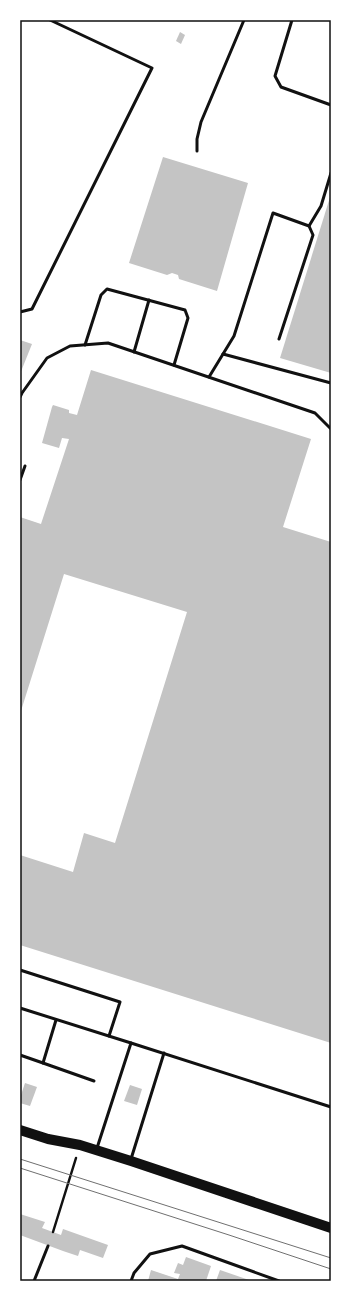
<svg xmlns="http://www.w3.org/2000/svg" width="351" height="1301" viewBox="0 0 351 1301" font-family="'Public Sans',sans-serif">
  <style>
    .building { fill: #c4c4c4 }
    .lines { fill: none; stroke-linecap: round; stroke-linejoin: round }
    .path { stroke: #111; stroke-width: 2.5 }
    .service { stroke: #111; stroke-width: 3 }
    .primary { stroke: #111; stroke-width: 10 }
    .tram { stroke: #707070; stroke-width: 1 }
    .neatline { fill: none; stroke: #111; stroke-width: 1.5 }
  </style>
  <rect width="100%" height="100%" fill="#fff"/>
  <g class="building">
    <path d="M 180,32 L 185,35 L 181,44 L 176,41 Z"/>
    <path d="M 163,157 L 248,183 L 217,291 L 179,279 L 178,275 L 172,273 L 167,275 L 129,263 Z"/>
    <path d="M 331,194 L 331,373 L 280,358 Z"/>
    <path d="M 20,340 L 32,344 L 20,374 Z"/>
    <path d="M 91,370 L 311,439 L 283,527 L 331,542 L 331,1043 L 20,945 L 20,855 L 73,872 L 84,833 L 115,843 L 187,612 L 64,574 L 20,714 L 20,517 L 41,524 L 69,439 L 62,438 L 59,448 L 42,443 L 52,407 L 53,405 L 69,410 L 69,413 L 77,415 Z"/>
    <path d="M 25,1083 L 37,1087 L 30,1106 L 20,1103 L 20,1098 Z"/>
    <path d="M 130,1085 L 142,1089 L 137,1105 L 124,1101 Z"/>
    <path d="M 20,1214 L 45,1222 L 42,1228 L 61,1235 L 63,1229 L 108,1245 L 103,1258 L 80,1250 L 78,1256 L 63,1251 L 20,1235 Z"/>
    <path d="M 186,1257 L 211,1266 L 206,1281 L 148,1281 L 151,1270 L 178,1279 L 180,1274 L 174,1273 L 178,1263 L 183,1265 Z"/>
    <path d="M 220,1270 L 252,1281 L 216,1281 Z"/>
  </g>
  <g class="lines">
    <path class="path" d="M 53,1232 L 76,1158"/>
    <g class="service">
      <path d="M 292,20 L 275,76 L 281,87 L 331,105"/>
      <path d="M 197,151 L 197,139 L 201,122 L 244,20"/>
      <path d="M 309,226 L 321,206 L 331,173"/>
      <path d="M 20,312 L 32,309 L 152,68 L 50,20"/>
      <path d="M 85,345 L 101,295 L 107,289 L 185,310 L 188,318 L 174,365"/>
      <path d="M 134,352 L 149,300"/>
      <path d="M 223,354 L 331,383"/>
      <path d="M 209,377 L 234,336 L 273,213 L 309,226 L 313,235 L 279,339"/>
      <path d="M 20,397 L 22,393 L 47,358 L 70,346 L 108,343 L 315,413 L 331,429"/>
      <path d="M 20,480 L 25,466"/>
      <path d="M 20,970 L 120,1002 L 109,1036"/>
      <path d="M 20,1008 L 131,1043 L 97,1148"/>
      <path d="M 56,1020 L 43,1063 L 94,1081"/>
      <path d="M 131,1043 L 331,1107"/>
      <path d="M 20,1055 L 43,1063"/>
      <path d="M 131,1159 L 164,1053"/>
      <path d="M 34,1281 L 48,1246"/>
      <path d="M 131,1281 L 134,1273 L 150,1254 L 182,1246 L 279,1281"/>
    </g>
    <path class="primary" d="M 20,1130 L 48,1139 L 80,1145 L 131,1161 L 331,1228"/>
    <g class="tram">
      <path d="M 20,1159 L 331,1258"/>
      <path d="M 20,1168 L 229,1235 L 331,1269"/>
    </g>
  </g>
  <rect width="351" height="1301" fill="none" stroke="#ffffff" stroke-width="42"/>
  <rect x="21" y="21" width="309" height="1259" class="neatline"/>
</svg>
